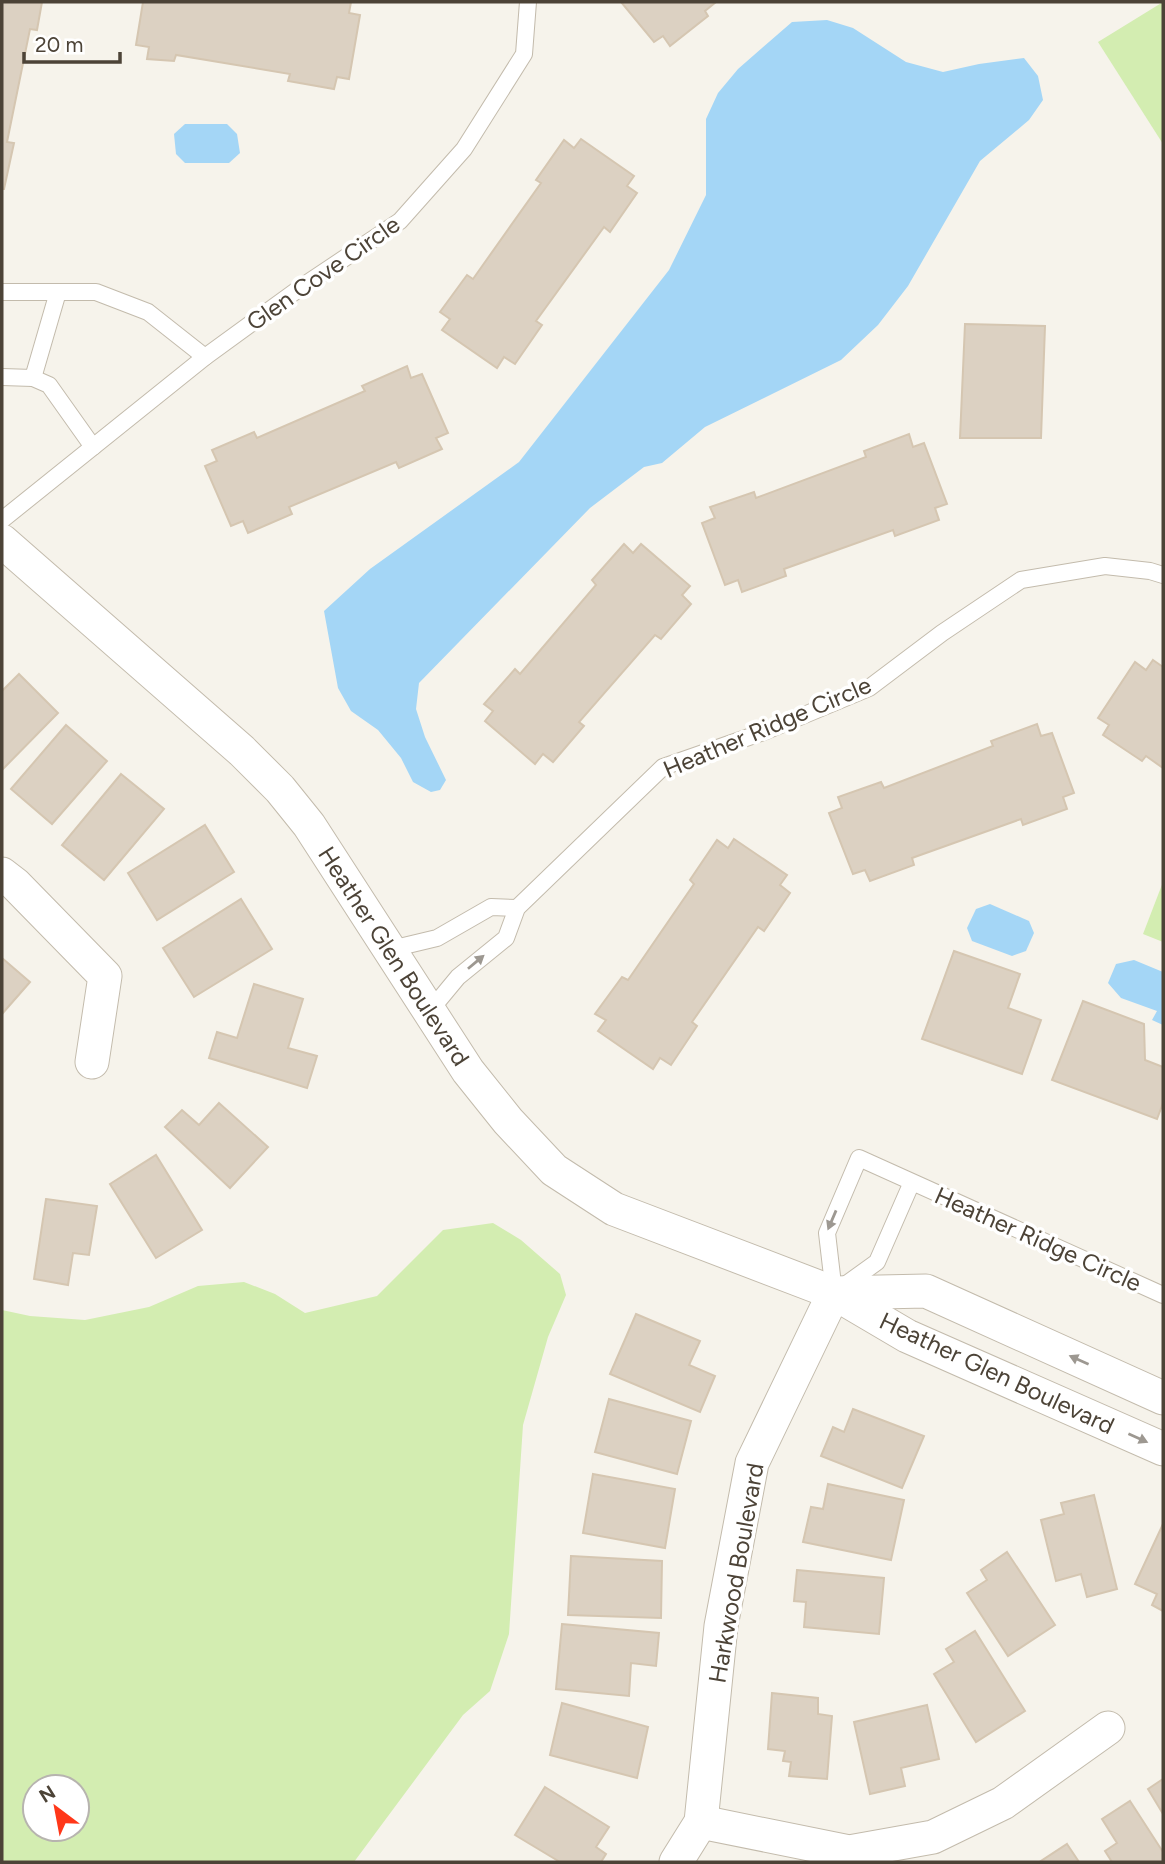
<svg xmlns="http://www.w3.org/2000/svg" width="1165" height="1864" viewBox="0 0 1165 1864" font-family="Figtree,sans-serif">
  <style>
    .green { fill: #d3edb1; fill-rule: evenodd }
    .water { fill: #a4d6f6 }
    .building { fill: #dcd1c2; stroke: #d5c6b1; stroke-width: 2 }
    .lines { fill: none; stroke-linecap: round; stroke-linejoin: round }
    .service-casing { stroke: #c3bbac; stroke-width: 18 }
    .minor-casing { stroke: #c3bbac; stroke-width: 35 }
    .service { stroke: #fff; stroke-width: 16 }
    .minor { stroke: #fff; stroke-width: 33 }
    .oneway { fill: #9d9891 }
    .labels { text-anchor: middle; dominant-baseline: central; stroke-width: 7; stroke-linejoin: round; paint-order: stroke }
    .street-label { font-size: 24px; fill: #4c4337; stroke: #fff }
  </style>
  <rect width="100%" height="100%" fill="#f6f3eb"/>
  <g class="green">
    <path d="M 1163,2 L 1163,144 L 1098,42 Z"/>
    <path d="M 1163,882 L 1163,942 L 1143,934 Z"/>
    <path d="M 493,1223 L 521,1240 L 560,1274 L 566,1295 L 548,1337 L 523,1425 L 509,1634 L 490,1691 L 463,1715 L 354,1862 L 2,1862 L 2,1310 L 30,1316 L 85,1320 L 149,1307 L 198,1286 L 244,1282 L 275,1294 L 305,1313 L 377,1296 L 443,1230 ZM 35,1787 L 77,1787 L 77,1829 L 35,1829 Z"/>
  </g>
  <g class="water">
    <path d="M 827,20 L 853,28 L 906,62 L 943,72 L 979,64 L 1024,58 L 1038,76 L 1043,100 L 1029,120 L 980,161 L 908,286 L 878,325 L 841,360 L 705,427 L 662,463 L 644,467 L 590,508 L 419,683 L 416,709 L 425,737 L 446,780 L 440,790 L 431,792 L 413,782 L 401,758 L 378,730 L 351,711 L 338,688 L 324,611 L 370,569 L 519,462 L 669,270 L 706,195 L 706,119 L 718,93 L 738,69 L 792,22 Z"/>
    <path d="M 185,124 L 227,124 L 237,134 L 240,153 L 229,163 L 185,163 L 176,154 L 174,134 Z"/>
    <path d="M 990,904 L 1029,921 L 1034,933 L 1026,951 L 1012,956 L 972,941 L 967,928 L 976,909 Z"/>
    <path d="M 1134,960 L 1163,972 L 1163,1025 L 1152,1020 L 1157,1011 L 1121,998 L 1108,983 L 1116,964 Z"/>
  </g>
  <g class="building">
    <path d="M 2,2 L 42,2 L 37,30 L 30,29 L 7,142 L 14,143 L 4,189 L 2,189 Z"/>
    <path d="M 143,2 L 351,2 L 349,13 L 360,15 L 349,79 L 337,77 L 334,89 L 288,81 L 290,74 L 176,55 L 174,61 L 147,59 L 149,47 L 136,45 Z"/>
    <path d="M 621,2 L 716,2 L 705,11 L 708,16 L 670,46 L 663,36 L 654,42 Z"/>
    <path d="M 581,139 L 634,176 L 627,186 L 637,193 L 610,232 L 604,227 L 536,321 L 542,325 L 515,364 L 504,357 L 497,368 L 442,330 L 450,319 L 440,312 L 467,275 L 473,279 L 541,183 L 536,180 L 564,140 L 574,148 Z"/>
    <path d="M 965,324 L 1045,326 L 1041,438 L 960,438 Z"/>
    <path d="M 407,366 L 411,378 L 422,374 L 448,433 L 436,438 L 442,449 L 399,468 L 396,462 L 289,507 L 292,514 L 248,533 L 243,521 L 231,526 L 205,466 L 217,461 L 212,450 L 254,432 L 257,438 L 365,391 L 362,386 Z"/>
    <path d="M 909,434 L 913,447 L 924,443 L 947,504 L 935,508 L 939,520 L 895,536 L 893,530 L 784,569 L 786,576 L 742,592 L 738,580 L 725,585 L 702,523 L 715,518 L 710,507 L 754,492 L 756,498 L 866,457 L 864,451 Z"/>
    <path d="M 624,544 L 633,553 L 641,544 L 690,586 L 682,595 L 691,604 L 661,639 L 655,635 L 579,722 L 584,726 L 553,762 L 543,754 L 535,764 L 485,721 L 493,711 L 484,704 L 515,669 L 520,674 L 596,585 L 592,580 Z"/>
    <path d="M 1153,660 L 1163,667 L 1163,768 L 1146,756 L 1142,761 L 1103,735 L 1109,725 L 1098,718 L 1135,662 L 1146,670 Z"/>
    <path d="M 19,674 L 58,713 L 2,770 L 2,691 Z"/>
    <path d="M 1037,724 L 1041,736 L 1052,733 L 1074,793 L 1063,797 L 1067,809 L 1023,825 L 1021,819 L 912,858 L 914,865 L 870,881 L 865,870 L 853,874 L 829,813 L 842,808 L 838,797 L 881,782 L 884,788 L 993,746 L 991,741 Z"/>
    <path d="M 66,725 L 107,761 L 52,824 L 11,789 Z"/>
    <path d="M 121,774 L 164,809 L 104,880 L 62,845 Z"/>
    <path d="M 205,825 L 234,872 L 157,920 L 128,873 Z"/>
    <path d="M 734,839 L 787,875 L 780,885 L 790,893 L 764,931 L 758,927 L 692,1022 L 697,1026 L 671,1065 L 660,1058 L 653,1069 L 598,1031 L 606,1020 L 595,1014 L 622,977 L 628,980 L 694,884 L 690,880 L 717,840 L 728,848 Z"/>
    <path d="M 241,899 L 272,949 L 194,997 L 163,948 Z"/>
    <path d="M 954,951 L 1020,974 L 1008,1008 L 1041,1020 L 1022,1074 L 922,1039 Z"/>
    <path d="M 2,958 L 30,982 L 2,1014 Z"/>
    <path d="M 254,984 L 303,999 L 288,1048 L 317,1056 L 307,1088 L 209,1058 L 217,1032 L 237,1038 Z"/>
    <path d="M 1083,1001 L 1144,1024 L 1145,1060 L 1163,1067 L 1163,1103 L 1157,1119 L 1052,1080 Z"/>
    <path d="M 219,1103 L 268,1147 L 230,1188 L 165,1127 L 182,1110 L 199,1125 Z"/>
    <path d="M 156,1155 L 202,1230 L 156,1258 L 110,1184 Z"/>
    <path d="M 46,1199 L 97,1206 L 89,1255 L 73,1253 L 68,1285 L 34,1279 Z"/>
    <path d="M 636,1314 L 700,1341 L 689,1365 L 715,1376 L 700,1412 L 610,1374 Z"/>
    <path d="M 609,1399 L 691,1421 L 677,1474 L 595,1452 Z"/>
    <path d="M 853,1409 L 924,1436 L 902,1488 L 821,1456 L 833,1427 L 844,1432 Z"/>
    <path d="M 593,1474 L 675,1489 L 665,1548 L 583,1533 Z"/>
    <path d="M 828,1484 L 904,1500 L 891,1560 L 803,1542 L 811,1507 L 823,1509 Z"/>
    <path d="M 1094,1495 L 1117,1589 L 1087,1597 L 1081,1574 L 1056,1581 L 1041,1520 L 1064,1514 L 1061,1503 Z"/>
    <path d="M 1163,1524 L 1163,1611 L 1152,1605 L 1157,1594 L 1135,1584 Z"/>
    <path d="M 1007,1552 L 1055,1625 L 1008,1656 L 967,1593 L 987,1580 L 981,1570 Z"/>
    <path d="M 571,1556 L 662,1561 L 661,1618 L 568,1615 Z"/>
    <path d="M 797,1570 L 884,1578 L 879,1634 L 804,1627 L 806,1602 L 794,1601 Z"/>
    <path d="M 562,1624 L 659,1633 L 656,1666 L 631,1663 L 629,1696 L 556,1689 Z"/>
    <path d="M 975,1631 L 1025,1711 L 976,1742 L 934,1674 L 954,1662 L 946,1649 Z"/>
    <path d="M 772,1693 L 818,1698 L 818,1714 L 832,1716 L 827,1779 L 789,1776 L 791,1762 L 783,1761 L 785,1751 L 768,1749 Z"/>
    <path d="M 562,1703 L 648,1727 L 637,1778 L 550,1755 Z"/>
    <path d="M 927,1705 L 939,1759 L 901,1768 L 905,1786 L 870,1794 L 854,1722 Z"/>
    <path d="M 1163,1779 L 1163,1814 L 1148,1789 Z"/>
    <path d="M 545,1787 L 609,1827 L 596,1847 L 606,1854 L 601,1862 L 560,1862 L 515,1835 Z"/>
    <path d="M 1130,1801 L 1163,1852 L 1163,1862 L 1112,1862 L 1105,1851 L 1117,1843 L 1102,1819 Z"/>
    <path d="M 1067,1844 L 1079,1862 L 1042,1862 L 1041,1861 Z"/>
  </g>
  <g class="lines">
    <g class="service-casing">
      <g id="service">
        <path d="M 2,292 L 96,292 L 148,312 L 205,357"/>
        <path d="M 2,377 L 33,378 L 49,385 L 93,447"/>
        <path d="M 33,378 L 58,292"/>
        <path d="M 2,520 L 205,357 L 300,288 L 400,221 L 464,149 L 524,54 L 528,2"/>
        <path d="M 391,949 L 437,938 L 491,907 L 517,908"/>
        <path d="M 429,1012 L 458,977 L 506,938 L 517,908 L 663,767 L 766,731 L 869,688 L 942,633 L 1021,580 L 1105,566 L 1150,571 L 1163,575"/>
        <path d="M 912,1182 L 877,1262 L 834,1293 L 827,1233 L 859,1158 L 1163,1295"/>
      </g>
    </g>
    <g class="minor-casing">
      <g id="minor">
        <path d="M 2,541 L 242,751 L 280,789 L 309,825 L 468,1071 L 508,1121 L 554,1170 L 614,1209 L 834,1293 L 907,1336 L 1163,1449"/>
        <path d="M 2,874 L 15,884 L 105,976 L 92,1062"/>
        <path d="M 834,1293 L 926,1291 L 1163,1398"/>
        <path d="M 701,1822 L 849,1852 L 933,1837 L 1003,1803 L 1108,1728"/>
        <path d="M 676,1862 L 701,1822 L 721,1626 L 752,1463 L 834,1293"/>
      </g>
    </g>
    <use href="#service" class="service"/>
    <use href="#minor" class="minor"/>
  </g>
  <defs><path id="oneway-solid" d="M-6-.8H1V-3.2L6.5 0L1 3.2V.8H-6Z" transform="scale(1.75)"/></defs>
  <g class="oneway">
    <use href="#oneway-solid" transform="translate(476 962) rotate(-40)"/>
    <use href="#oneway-solid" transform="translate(832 1220) rotate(113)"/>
    <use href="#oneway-solid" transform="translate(1079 1360) rotate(-156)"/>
    <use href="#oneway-solid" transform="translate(1138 1438) rotate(24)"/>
  </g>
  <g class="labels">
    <g class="street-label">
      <text transform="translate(323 273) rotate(-35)">Glen Cove Circle</text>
      <text transform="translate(767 727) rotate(-23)">Heather Ridge Circle</text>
      <text transform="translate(394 956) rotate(57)">Heather Glen Boulevard</text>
      <text transform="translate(1038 1239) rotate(24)">Heather Ridge Circle</text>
      <text transform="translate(997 1373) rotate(25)">Heather Glen Boulevard</text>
      <text transform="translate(736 1573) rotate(-80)">Harkwood Boulevard</text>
    </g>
  </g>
  <rect width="1165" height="1864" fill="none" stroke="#4c4337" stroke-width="7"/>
  <g transform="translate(56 1808) rotate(328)"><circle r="33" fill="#ffffff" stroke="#b7b4af" stroke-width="2"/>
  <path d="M0-5L12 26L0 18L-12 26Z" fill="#ff3719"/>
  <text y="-10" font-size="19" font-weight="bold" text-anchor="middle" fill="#4c4337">N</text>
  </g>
  <path d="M24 52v10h96v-10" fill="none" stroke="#4c4337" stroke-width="3.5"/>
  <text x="35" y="52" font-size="21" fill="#4c4337" stroke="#ffffff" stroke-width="5" paint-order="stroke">20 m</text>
</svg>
